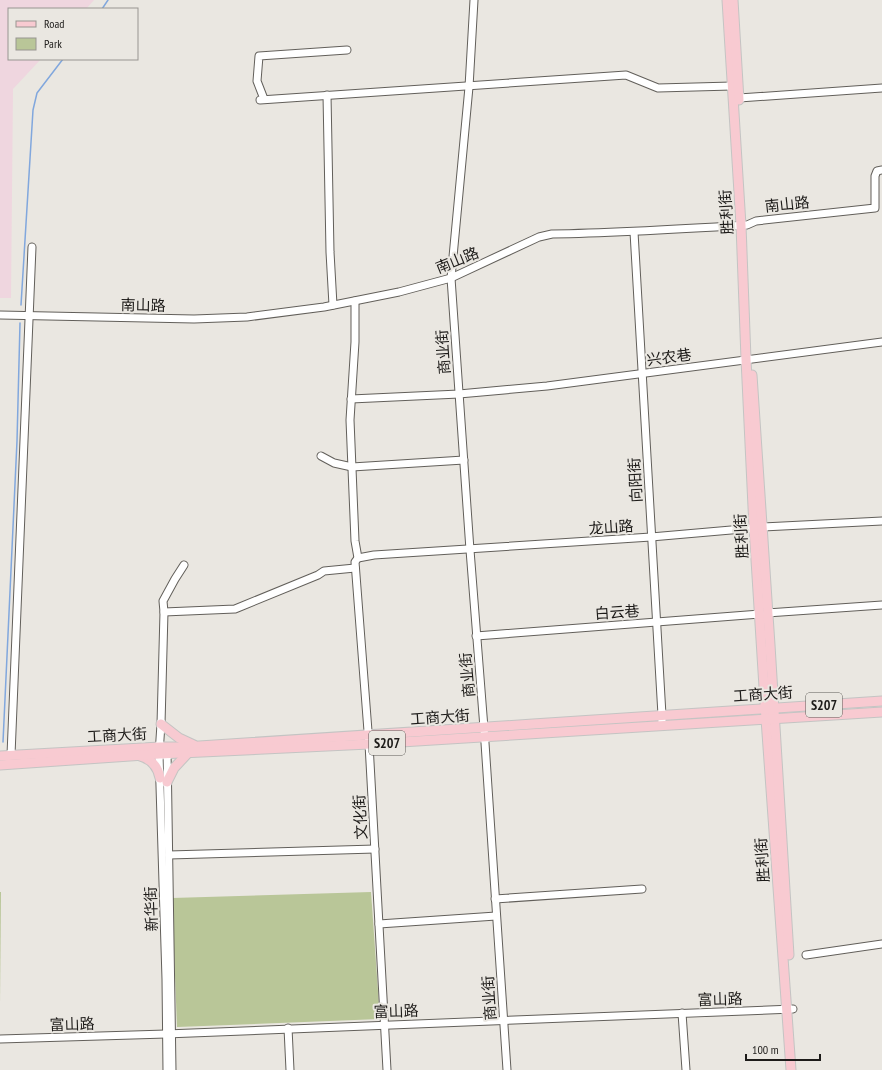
<svg xmlns="http://www.w3.org/2000/svg" width="882" height="1070" viewBox="0 0 882 1070" font-family="'PT Sans Narrow','Noto Sans SC',sans-serif">
  <style>
    .industrial { fill: #efd6df }
    .green { fill: #b9c698 }
    .lines { fill: none; stroke-linecap: round; stroke-linejoin: round }
    .stream { stroke: #81a7dd; stroke-width: 1.5 }
    .minor-casing { stroke: #625f5a; stroke-width: 9 }
    .major-casing { stroke: #c4c4c3; stroke-width: 11 }
    .minor { stroke: #fff; stroke-width: 7 }
    .major { stroke: #f8cad1; stroke-width: 9 }
    .labels { text-anchor: middle; dominant-baseline: central; stroke-width: 4; stroke-linejoin: round; paint-order: stroke }
    .shield { fill: #eae7e1; stroke: #5a5855; stroke-width: 1 }
    .shield-label { font-size: 14px; font-weight: bold; fill: #1d1b19 }
    .street-label { font-size: 15px; fill: #1d1b19; stroke: #eae7e1 }
  </style>
  <rect width="100%" height="100%" fill="#eae7e1"/>
  <path class="industrial" d="M 0,0 L 94,0 L 86,9 L 9,9 L 9,59 L 41,59 L 13,89 L 11,298 L 0,298 Z"/>
  <g class="green">
    <path d="M 0,892 L 1,892 L 0,1004 Z"/>
    <path d="M 371,892 L 380,1019 L 177,1027 L 172,898 Z"/>
  </g>
  <g class="lines">
    <g class="stream">
      <path d="M 102,9 L 108,0"/>
      <path d="M 21,305 L 33,110 L 37,93 L 63,59"/>
      <path d="M 3,742 L 17,441 L 20,323"/>
    </g>
    <g class="minor-casing">
      <g id="minor">
        <path d="M 474,0 L 469,87 L 451,278 L 470,550 L 484,728 L 507,1070"/>
        <path d="M 327,95 L 330,252 L 333,305"/>
        <path d="M 739,98 L 882,88"/>
        <path d="M 264,99 L 257,81 L 259,56 L 347,50"/>
        <path d="M 260,100 L 626,75 L 658,88 L 732,86"/>
        <path d="M 634,232 L 662,715 L 662,726"/>
        <path d="M 355,301 L 355,342 L 350,420 L 355,541 L 358,558"/>
        <path d="M 0,315 L 194,319 L 247,317 L 324,307 L 399,292 L 451,278 L 539,237 L 552,234 C 617,233 682,229 747,225 L 756,221 L 875,208 L 875,176 L 877,171 L 882,170"/>
        <path d="M 351,399 L 459,394 L 547,386 L 882,342"/>
        <path d="M 321,456 L 334,463 L 352,467 L 464,460"/>
        <path d="M 763,527 L 882,521"/>
        <path d="M 164,612 L 235,609 L 318,575 L 324,571 L 355,568"/>
        <path d="M 767,613 L 882,605"/>
        <path d="M 476,636 L 760,614"/>
        <path d="M 167,750 L 172,1070"/>
        <path d="M 11,755 L 32,247"/>
        <path d="M 169,855 L 375,849"/>
        <path d="M 495,899 L 642,889"/>
        <path d="M 379,924 L 496,916"/>
        <path d="M 806,955 L 882,944"/>
        <path d="M 682,1013 L 686,1070"/>
        <path d="M 288,1028 L 290,1070"/>
        <path d="M 0,1039 L 166,1034 L 793,1009"/>
        <path d="M 167,1070 L 166,979 L 159,754 L 161,724 L 164,612 L 163,601 L 175,579 L 184,565"/>
        <path d="M 387,1070 L 369,744 L 355,562 L 358,558 L 374,555 L 651,537 L 754,528"/>
      </g>
    </g>
    <g class="major-casing">
      <g id="major">
        <path d="M 727,0 L 741,225 L 746,359 L 754,528 L 766,719 L 791,1070"/>
        <path d="M 733,0 L 739,100"/>
        <path d="M 752,375 C 766,568 777,762 789,955"/>
        <path d="M 161,724 L 179,738 L 194,745"/>
        <path d="M 0,756 L 160,747 L 184,747 C 417,733 649,715 882,701"/>
        <path d="M 140,756 C 151,759 158,767 160,778"/>
        <path d="M 0,765 L 159,754 L 369,744 L 882,712"/>
        <path d="M 167,782 L 174,768 L 187,754"/>
      </g>
    </g>
    <use href="#minor" class="minor"/>
    <use href="#major" class="major"/>
  </g>
  <g class="labels">
    <g class="shield">
      <rect x="806" y="693" width="36" height="24" rx="3"/>
      <rect x="369" y="731" width="36" height="24" rx="3"/>
    </g>
    <g class="shield-label">
      <text x="824" y="705">S207</text>
      <text x="387" y="743">S207</text>
    </g>
    <g class="street-label">
      <text transform="translate(787 204) rotate(-6)">南山路</text>
      <text transform="translate(726 212) rotate(-93)">胜利街</text>
      <text transform="translate(457 260) rotate(-22)">南山路</text>
      <text transform="translate(143 305) rotate(1)">南山路</text>
      <text transform="translate(443 352) rotate(-94)">商业街</text>
      <text transform="translate(669 357) rotate(-8)">兴农巷</text>
      <text transform="translate(635 480) rotate(-93)">向阳街</text>
      <text transform="translate(611 527) rotate(-4)">龙山路</text>
      <text transform="translate(741 536) rotate(-93)">胜利街</text>
      <text transform="translate(617 612) rotate(-4)">白云巷</text>
      <text transform="translate(467 675) rotate(-95)">商业街</text>
      <text transform="translate(763 694) rotate(-4)">工商大街</text>
      <text transform="translate(440 717) rotate(-4)">工商大街</text>
      <text transform="translate(117 735) rotate(-3)">工商大街</text>
      <text transform="translate(360 817) rotate(-93)">文化街</text>
      <text transform="translate(762 860) rotate(-94)">胜利街</text>
      <text transform="translate(151 909) rotate(-92)">新华街</text>
      <text transform="translate(489 998) rotate(-94)">商业街</text>
      <text transform="translate(720 999) rotate(-2)">富山路</text>
      <text transform="translate(396 1011) rotate(-2)">富山路</text>
      <text transform="translate(72 1024) rotate(-2)">富山路</text>
    </g>
  </g>
  <rect x="8" y="8" width="130" height="52" fill="#eae7e1" stroke="#989591"/>
  <rect x="16" y="21" width="20" height="6" fill="#f8cad1" stroke="#989591"/>
  <text x="44" y="28" font-size="12" fill="#1d1b19">Road</text>
  <rect x="16" y="38" width="20" height="12" fill="#b9c698" stroke="#989591"/>
  <text x="44" y="48" font-size="12" fill="#1d1b19">Park</text>
  <path d="M746 1054v6h74v-6" fill="none" stroke="#1d1b19" stroke-width="2"/>
  <text x="752" y="1054" font-size="12" fill="#1d1b19" stroke="#eae7e1" stroke-width="3" paint-order="stroke">100 m</text>
</svg>
